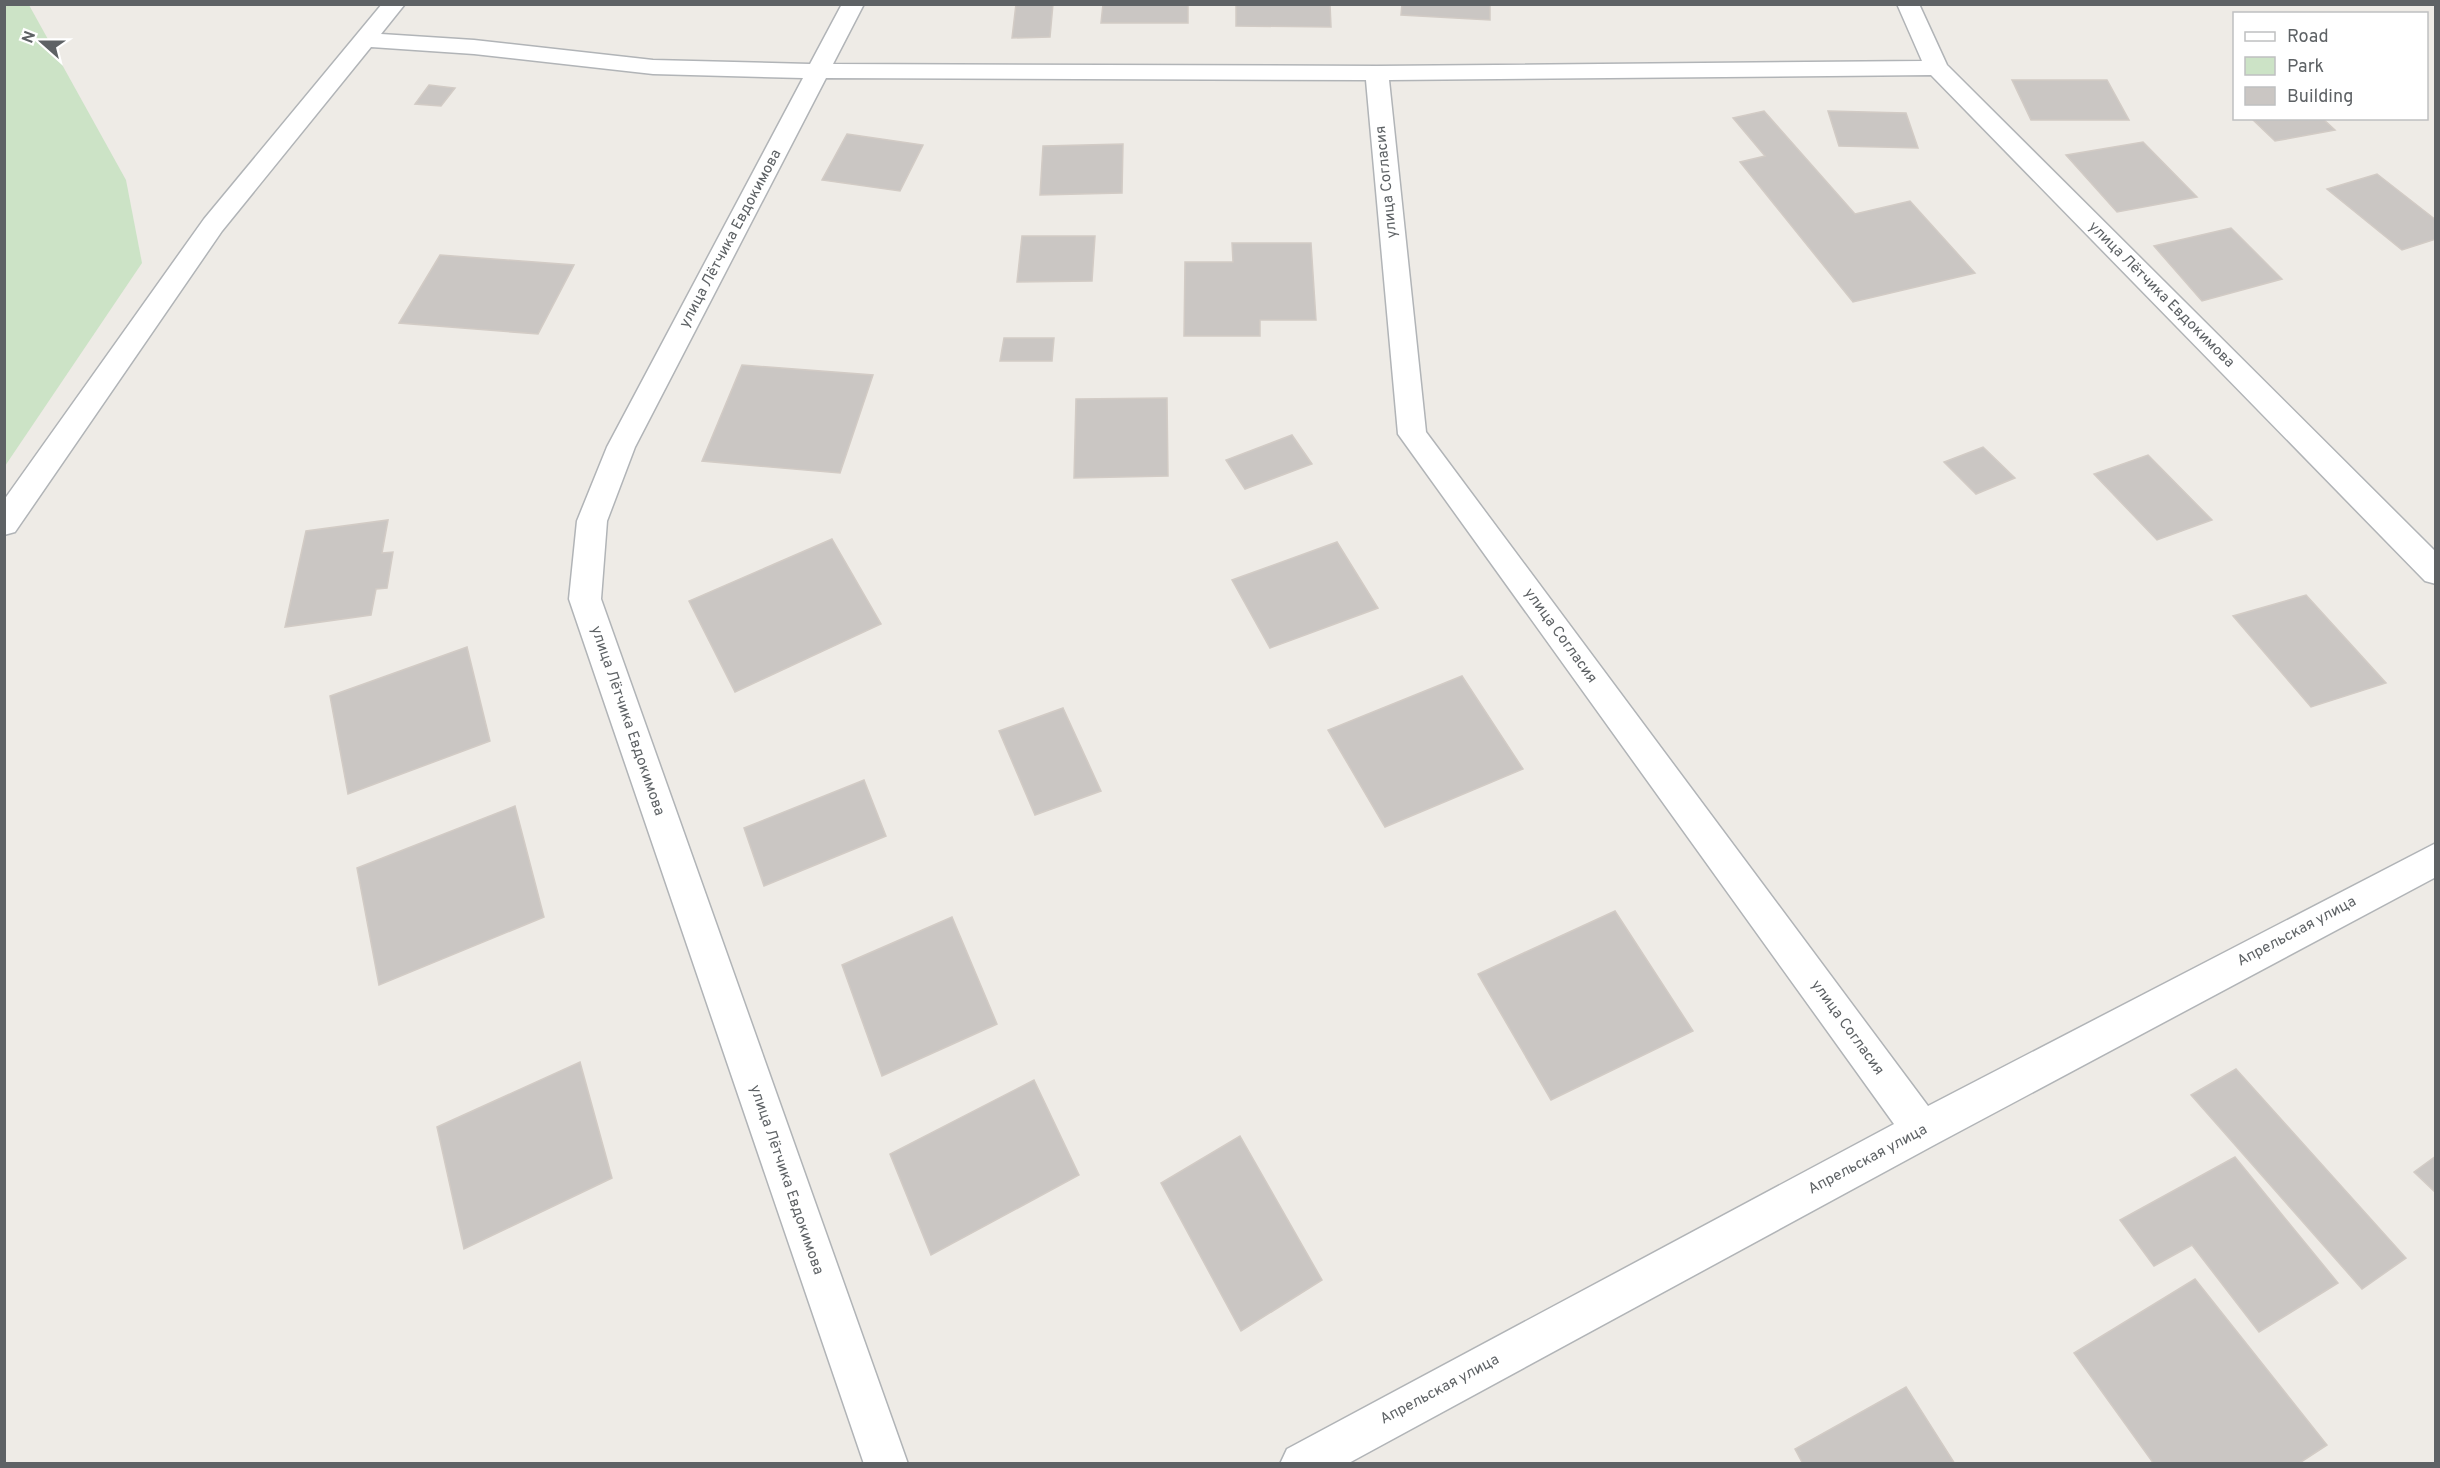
<svg xmlns="http://www.w3.org/2000/svg" width="2440" height="1468" viewBox="0 0 2440 1468" font-family="Overpass,sans-serif">
  <style>
    .green { fill: #cce3c6 }
    .building { fill: #cac6c3; stroke: #d2cbc5; stroke-width: 1.5 }
    .lines { fill: none; stroke-linecap: round; stroke-linejoin: round }
    .minor-casing { stroke: #b1b4b7; stroke-width: 3 }
    .minor { fill: #fff; fill-rule: evenodd }
    .labels { text-anchor: middle; dominant-baseline: central; stroke-width: 6; stroke-linejoin: round; paint-order: stroke }
    .street-label { font-size: 15px; fill: #5e6265; stroke: #fff }
  </style>
  <rect width="100%" height="100%" fill="#eeebe6"/>
  <path class="green" d="M 5,4 L 29,5 L 126,180 L 142,263 L 5,466 Z"/>
  <g class="building">
    <path d="M 1016,4 L 1053,4 L 1050,37 L 1012,38 Z"/>
    <path d="M 1103,4 L 1188,4 L 1188,23 L 1101,23 Z"/>
    <path d="M 1236,4 L 1330,4 L 1331,27 L 1236,26 Z"/>
    <path d="M 1402,4 L 1490,4 L 1490,20 L 1401,15 Z"/>
    <path d="M 2012,80 L 2107,80 L 2129,120 L 2031,120 Z"/>
    <path d="M 429,85 L 455,88 L 441,106 L 415,104 Z"/>
    <path d="M 1764,111 L 1855,214 L 1910,201 L 1975,273 L 1853,302 L 1740,162 L 1765,156 L 1733,118 Z"/>
    <path d="M 1828,111 L 1906,113 L 1918,148 L 1839,146 Z"/>
    <path d="M 2251,118 L 2322,118 L 2335,130 L 2275,141 Z"/>
    <path d="M 847,134 L 923,145 L 900,191 L 822,180 Z"/>
    <path d="M 2143,142 L 2197,197 L 2117,212 L 2066,155 Z"/>
    <path d="M 1123,144 L 1122,193 L 1040,195 L 1043,146 Z"/>
    <path d="M 2377,174 L 2436,220 L 2436,239 L 2402,250 L 2327,189 Z"/>
    <path d="M 2231,228 L 2282,279 L 2202,301 L 2154,246 Z"/>
    <path d="M 1022,236 L 1095,236 L 1092,281 L 1017,282 Z"/>
    <path d="M 1232,243 L 1311,243 L 1316,320 L 1260,320 L 1260,336 L 1184,336 L 1185,262 L 1233,262 Z"/>
    <path d="M 440,255 L 574,265 L 538,334 L 399,323 Z"/>
    <path d="M 1004,338 L 1054,338 L 1052,361 L 1000,361 Z"/>
    <path d="M 742,365 L 873,375 L 840,473 L 702,461 Z"/>
    <path d="M 1167,398 L 1168,476 L 1074,478 L 1076,399 Z"/>
    <path d="M 1292,435 L 1312,464 L 1245,489 L 1226,460 Z"/>
    <path d="M 1983,447 L 2015,478 L 1976,494 L 1944,462 Z"/>
    <path d="M 2148,455 L 2212,520 L 2157,540 L 2094,474 Z"/>
    <path d="M 388,520 L 382,553 L 393,552 L 387,588 L 376,589 L 371,615 L 285,627 L 306,531 Z"/>
    <path d="M 832,539 L 881,624 L 735,692 L 689,601 Z"/>
    <path d="M 1337,542 L 1378,608 L 1270,648 L 1232,580 Z"/>
    <path d="M 2306,595 L 2386,683 L 2311,707 L 2233,616 Z"/>
    <path d="M 467,647 L 490,741 L 348,794 L 330,696 Z"/>
    <path d="M 1462,676 L 1523,769 L 1385,827 L 1328,730 Z"/>
    <path d="M 1063,708 L 1101,791 L 1035,815 L 999,731 Z"/>
    <path d="M 864,780 L 886,836 L 764,886 L 744,828 Z"/>
    <path d="M 515,806 L 544,917 L 379,985 L 357,868 Z"/>
    <path d="M 1615,911 L 1693,1031 L 1551,1100 L 1478,974 Z"/>
    <path d="M 952,917 L 997,1024 L 882,1076 L 842,965 Z"/>
    <path d="M 580,1062 L 612,1178 L 464,1249 L 437,1127 Z"/>
    <path d="M 2236,1069 L 2406,1258 L 2362,1289 L 2191,1095 Z"/>
    <path d="M 1034,1080 L 1079,1175 L 931,1255 L 890,1154 Z"/>
    <path d="M 1240,1136 L 1322,1280 L 1241,1331 L 1161,1183 Z"/>
    <path d="M 2436,1156 L 2436,1193 L 2414,1172 Z"/>
    <path d="M 2235,1157 L 2338,1283 L 2259,1332 L 2192,1245 L 2154,1266 L 2120,1220 Z"/>
    <path d="M 2195,1279 L 2327,1445 L 2298,1464 L 2154,1464 L 2074,1353 Z"/>
    <path d="M 1906,1387 L 1955,1464 L 1803,1464 L 1795,1449 Z"/>
  </g>
  <g class="lines">
    <g class="minor-casing">
      <path id="minor" d="M 382,4 L 405,4 L 381,34 L 474,40 L 653,60 L 810,64 L 842,4 L 864,4 L 833,64 L 1377,66 L 1922,61 L 1897,4 L 1919,4 L 1947,65 L 2436,552 L 2436,584 L 2425,581 L 1931,75 L 1389,80 L 1426,432 L 1928,1106 L 2436,843 L 2436,877 L 1936,1144 L 1347,1464 L 1280,1464 L 1287,1449 L 1894,1124 L 1398,434 L 1366,80 L 826,78 L 635,447 L 607,521 L 601,599 L 908,1464 L 864,1464 L 569,599 L 577,521 L 607,447 L 803,78 L 653,74 L 474,54 L 371,47 L 222,231 L 15,532 L 4,535 L 4,500 L 204,219 Z"/>
    </g>
    <use href="#minor" class="minor"/>
  </g>
  <g class="labels">
    <g class="street-label">
      <text transform="translate(1387 182) rotate(-96)">улица Согласия</text>
      <text transform="translate(731 239) rotate(-62)">улица Лётчика Евдокимова</text>
      <text transform="translate(2161 295) rotate(45)">улица Лётчика Евдокимова</text>
      <text transform="translate(1560 636) rotate(54)">улица Согласия</text>
      <text transform="translate(627 721) rotate(71)">улица Лётчика Евдокимова</text>
      <text transform="translate(2297 932) rotate(-28)">Апрельская улица</text>
      <text transform="translate(1847 1028) rotate(54)">улица Согласия</text>
      <text transform="translate(1868 1160) rotate(-28)">Апрельская улица</text>
      <text transform="translate(786 1180) rotate(71)">улица Лётчика Евдокимова</text>
      <text transform="translate(1440 1390) rotate(-28)">Апрельская улица</text>
    </g>
  </g>
  <rect width="2440" height="1468" fill="none" stroke="#5e6265" stroke-width="12"/>
  <rect x="2233" y="12" width="195" height="108" fill="#ffffff" stroke="#bfc0c1" stroke-width="1.5"/>
  <rect x="2245" y="32" width="30" height="9" fill="#ffffff" stroke="#bfc0c1" stroke-width="1.5"/>
  <text x="2287" y="42" font-size="18" fill="#5e6265">Road</text>
  <rect x="2245" y="57" width="30" height="18" fill="#cce3c6" stroke="#bfc0c1" stroke-width="1.5"/>
  <text x="2287" y="72" font-size="18" fill="#5e6265">Park</text>
  <rect x="2245" y="87" width="30" height="18" fill="#cac6c3" stroke="#bfc0c1" stroke-width="1.5"/>
  <text x="2287" y="102" font-size="18" fill="#5e6265">Building</text>
  <g transform="translate(42 42) rotate(291)" stroke="#ffffff" stroke-width="4.5" paint-order="stroke">
  <path d="M0-4.5L10 22L0 15L-10 22Z" fill="#5e6265"/>
  <text y="-9" font-size="16" font-weight="bold" text-anchor="middle" fill="#5e6265">N</text>
  </g>
</svg>
